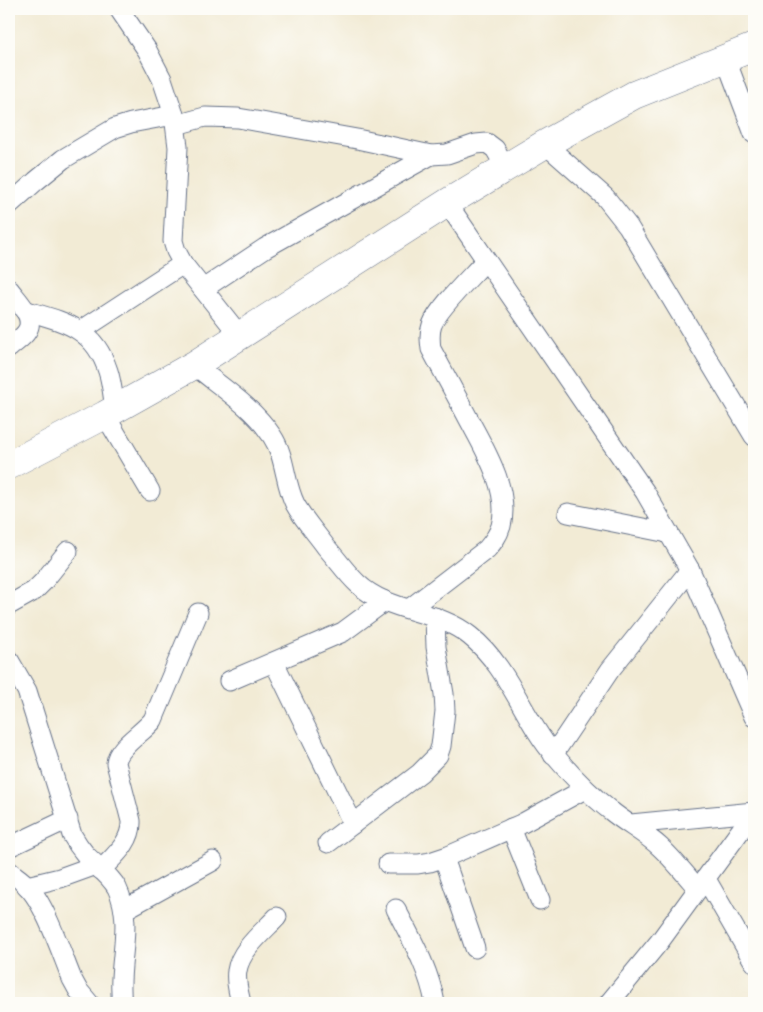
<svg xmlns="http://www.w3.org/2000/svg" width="763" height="1012" viewBox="0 0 763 1012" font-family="'IM FELL Great Primer',serif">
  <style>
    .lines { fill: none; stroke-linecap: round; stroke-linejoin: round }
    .minor-casing { stroke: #667188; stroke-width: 21 }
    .trunk-casing { stroke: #667188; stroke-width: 29 }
    .minor { stroke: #fff; stroke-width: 19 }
    .trunk { stroke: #fff; stroke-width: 28 }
  </style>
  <rect width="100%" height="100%" fill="#fdfcf7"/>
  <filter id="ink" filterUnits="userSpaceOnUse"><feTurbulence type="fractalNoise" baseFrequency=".02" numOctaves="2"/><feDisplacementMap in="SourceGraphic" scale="10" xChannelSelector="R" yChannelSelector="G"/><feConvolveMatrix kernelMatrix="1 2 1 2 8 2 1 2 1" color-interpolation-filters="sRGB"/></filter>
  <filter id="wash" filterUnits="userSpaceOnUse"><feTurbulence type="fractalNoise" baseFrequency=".0096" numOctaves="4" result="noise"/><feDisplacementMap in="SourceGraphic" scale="20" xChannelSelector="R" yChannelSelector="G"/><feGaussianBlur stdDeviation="1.12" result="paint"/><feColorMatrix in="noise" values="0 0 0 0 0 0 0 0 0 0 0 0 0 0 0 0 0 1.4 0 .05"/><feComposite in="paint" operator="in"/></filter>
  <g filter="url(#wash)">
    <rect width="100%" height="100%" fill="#f2ebd5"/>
  </g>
  <g filter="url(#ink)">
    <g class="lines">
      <g class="minor-casing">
        <g id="minor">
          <path d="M 119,9 L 147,50 L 162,79 L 174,115 L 178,147 L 173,241 L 176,251 L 183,264 L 240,336"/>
          <path d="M 725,57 L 754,134"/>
          <path d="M 176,125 L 205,117 L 238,118 L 357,139 L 431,155 L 447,154 L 476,144 L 487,143 L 495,149 L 506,168"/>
          <path d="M 545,144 L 605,197 L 628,226 L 754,436"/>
          <path d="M 447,203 L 645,492 L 690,570 L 754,717"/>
          <path d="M 9,205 L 36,181 L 63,159 L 115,128 L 131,123 L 174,115"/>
          <path d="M 9,289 C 17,300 36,317 27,331 C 23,338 14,343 9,348"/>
          <path d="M 203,289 L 265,248 L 431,155"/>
          <path d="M 24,310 C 64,322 94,327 108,371 C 112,383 113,397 115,409"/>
          <path d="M 82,330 L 183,264"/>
          <path d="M 194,365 C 221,387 253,407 272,436 C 286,457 284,482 295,504 C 303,519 316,533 326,547 C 337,559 346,573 358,584 C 389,613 437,609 470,636 C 509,667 523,719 555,756 C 572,776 590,795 611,811 C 627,824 645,833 660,847 C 674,860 686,875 698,889"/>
          <path d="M 105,415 L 150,491"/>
          <path d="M 568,513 L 668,533"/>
          <path d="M 9,605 L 34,591 L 43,582 L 68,551"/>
          <path d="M 409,609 L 487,549 C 493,542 498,536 501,526 C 511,489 482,445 466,414 C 454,392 443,371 431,349 C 430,341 429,333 432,325 C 438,308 472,276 485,261"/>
          <path d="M 9,660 L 27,691 L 72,835 C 76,842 80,848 85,854 C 95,865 110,875 117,888 C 135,925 116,965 122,1003"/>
          <path d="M 274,662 L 353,824"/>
          <path d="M 229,681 L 343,632 L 385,601"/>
          <path d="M 553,755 L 610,670 L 690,570"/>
          <path d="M 631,824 L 754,812"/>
          <path d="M 511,828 L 540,900"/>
          <path d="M 328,843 L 420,773 L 438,755 L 441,746 L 445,711 L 444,694 L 436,647 L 435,617"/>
          <path d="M 9,847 L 68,819"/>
          <path d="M 444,858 L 475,948"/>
          <path d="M 388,864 L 418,864 L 430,862 L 448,856 L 521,824 L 585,789"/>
          <path d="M 101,870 C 114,856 132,842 131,821 L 116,763 C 117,747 143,733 153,720 L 198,613"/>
          <path d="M 9,871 C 15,876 22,880 27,886 C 45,903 62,955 72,979 L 78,990 L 89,1003"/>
          <path d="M 706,879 L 754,962"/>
          <path d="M 27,886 L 60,878 L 96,865"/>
          <path d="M 396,909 C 412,940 429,969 435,1003"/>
          <path d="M 124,910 L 213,861"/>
          <path d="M 241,1003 C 239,993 235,982 237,971 C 240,950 263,932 277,917"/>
          <path d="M 609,1003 L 660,941 L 754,812"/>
        </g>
      </g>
      <g class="trunk-casing">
        <path id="trunk" d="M 9,465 L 105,415 L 194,365 L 447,203 L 545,144 L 634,95 L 754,47"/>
      </g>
      <use href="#minor" class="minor"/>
      <use href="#trunk" class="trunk"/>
    </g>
  </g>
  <rect width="763" height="1012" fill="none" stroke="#fdfcf7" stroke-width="30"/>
</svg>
